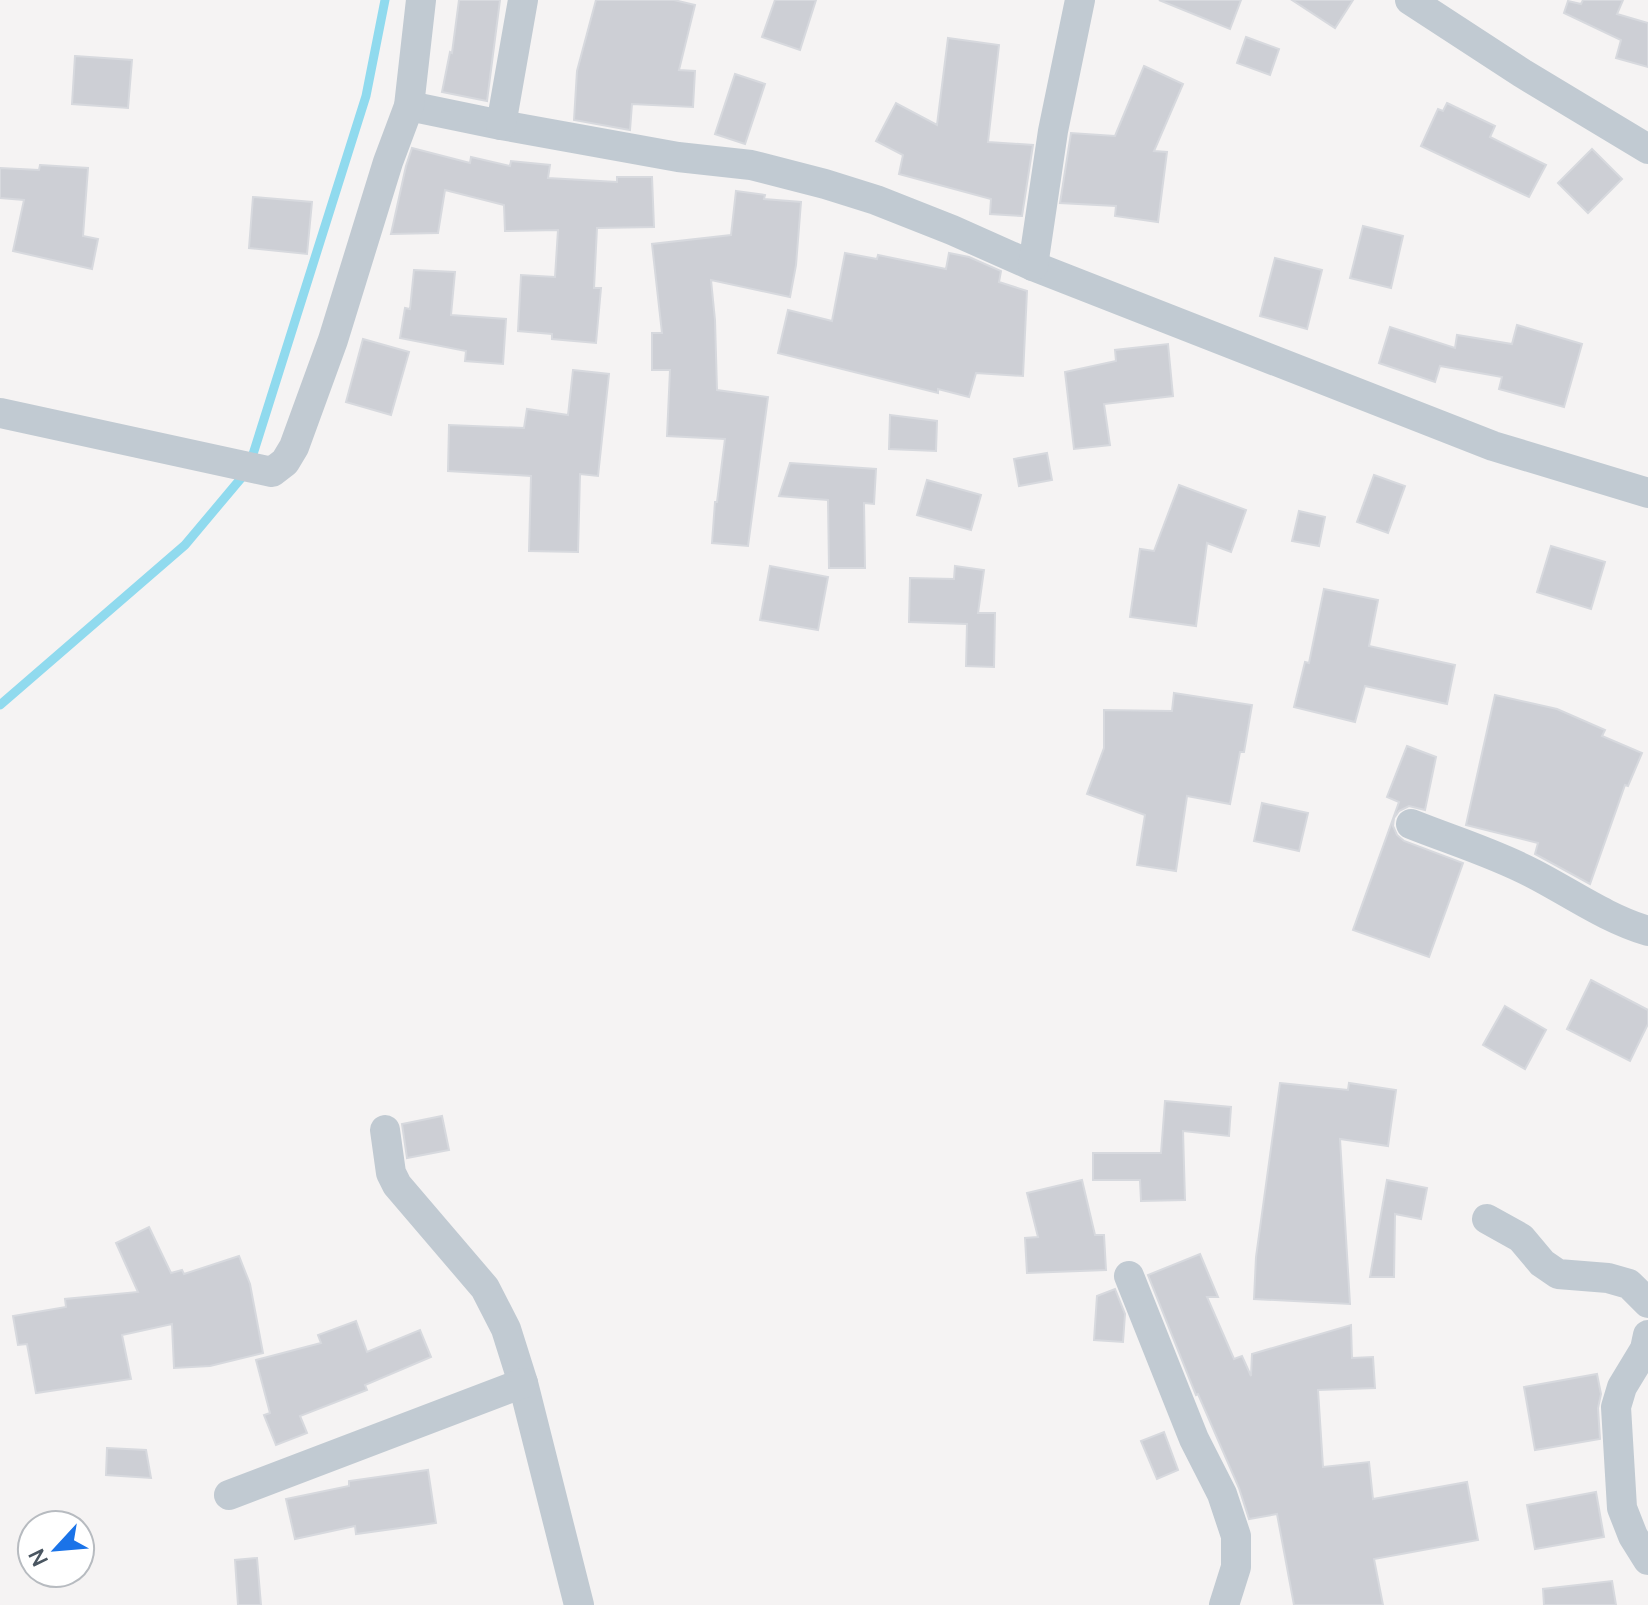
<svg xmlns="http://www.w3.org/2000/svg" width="1648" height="1605" viewBox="0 0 1648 1605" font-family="Manrope,sans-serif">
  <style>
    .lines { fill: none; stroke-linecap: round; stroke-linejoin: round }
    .stream { stroke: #90daee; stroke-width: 9 }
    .building { fill: #cdcfd5; stroke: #d7d9de; stroke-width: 2 }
    .minor { stroke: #c1cad2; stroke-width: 30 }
  </style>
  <rect width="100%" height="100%" fill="#f5f3f3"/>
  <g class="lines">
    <path class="stream" d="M 0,705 L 185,545 L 248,470 L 366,96 L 385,0"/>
  </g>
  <g class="building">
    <path d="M 459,0 L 500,0 L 487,101 L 442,92 L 450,52 L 452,53 Z"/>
    <path d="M 596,0 L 674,0 L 695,5 L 679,70 L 695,71 L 693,107 L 632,104 L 630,130 L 574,120 L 577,71 Z"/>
    <path d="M 775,0 L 816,0 L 800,50 L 762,37 Z"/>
    <path d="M 1159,0 L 1241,0 L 1230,29 Z"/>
    <path d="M 1292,0 L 1353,0 L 1335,28 Z"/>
    <path d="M 1583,0 L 1623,0 L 1617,14 L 1648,23 L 1648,67 L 1616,58 L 1621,40 L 1564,13 L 1568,1 L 1581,4 Z"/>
    <path d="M 1246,37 L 1279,49 L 1270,75 L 1237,63 Z"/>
    <path d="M 948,38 L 999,45 L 988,142 L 1033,145 L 1022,216 L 990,214 L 991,199 L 899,174 L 903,155 L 876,141 L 896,103 L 937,125 Z"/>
    <path d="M 75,56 L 132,60 L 128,108 L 72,104 Z"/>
    <path d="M 1144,66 L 1183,84 L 1154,151 L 1167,152 L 1158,222 L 1115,216 L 1116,206 L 1060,203 L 1071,133 L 1115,136 Z"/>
    <path d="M 735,74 L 765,84 L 745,144 L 715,134 Z"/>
    <path d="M 1447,103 L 1495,126 L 1490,137 L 1546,165 L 1529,197 L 1421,146 L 1438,109 L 1443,111 Z"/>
    <path d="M 412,148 L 470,163 L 471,157 L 510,166 L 511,161 L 550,165 L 548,178 L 617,182 L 617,177 L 652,177 L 654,227 L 597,228 L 594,288 L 601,288 L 596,343 L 552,339 L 552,334 L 518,331 L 521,275 L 555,277 L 558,230 L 505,231 L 504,205 L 445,190 L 438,233 L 391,234 L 406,166 Z"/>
    <path d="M 1592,149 L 1622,179 L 1588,213 L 1558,183 Z"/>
    <path d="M 40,165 L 88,168 L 83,236 L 98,239 L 92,269 L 13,251 L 24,200 L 0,198 L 0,168 L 39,170 Z"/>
    <path d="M 736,191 L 765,195 L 764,199 L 801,202 L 796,265 L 790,297 L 711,280 L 715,320 L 717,390 L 768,397 L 748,546 L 712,543 L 715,502 L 717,502 L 725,439 L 667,436 L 670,370 L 652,370 L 652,333 L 662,333 L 652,244 L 731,235 Z"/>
    <path d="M 253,197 L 312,202 L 307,254 L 249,248 Z"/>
    <path d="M 1363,226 L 1403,236 L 1391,288 L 1350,278 Z"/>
    <path d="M 845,253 L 877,259 L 878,255 L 946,269 L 949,253 L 969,257 L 1001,271 L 999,282 L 1027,291 L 1023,376 L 976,373 L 969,397 L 938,389 L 938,393 L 778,353 L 788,310 L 832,321 Z"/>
    <path d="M 1275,258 L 1322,270 L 1307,329 L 1260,316 Z"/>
    <path d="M 414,270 L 455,272 L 451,315 L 506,319 L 503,364 L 465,361 L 466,351 L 400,338 L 405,308 L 410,309 Z"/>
    <path d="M 1517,325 L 1582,344 L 1564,407 L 1499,389 L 1502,377 L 1440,366 L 1435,382 L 1379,363 L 1390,327 L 1455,348 L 1457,335 L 1512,344 Z"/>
    <path d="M 363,339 L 409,352 L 391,415 L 346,402 Z"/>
    <path d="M 1168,344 L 1173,396 L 1104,404 L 1110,445 L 1074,449 L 1065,372 L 1116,361 L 1115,350 Z"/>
    <path d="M 573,370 L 609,374 L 598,476 L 580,474 L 578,552 L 529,551 L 531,476 L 448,471 L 449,425 L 524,428 L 527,409 L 568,415 Z"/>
    <path d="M 890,415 L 937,421 L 936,451 L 889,449 Z"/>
    <path d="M 1047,453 L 1052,480 L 1019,486 L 1014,459 Z"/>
    <path d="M 790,463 L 876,469 L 874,504 L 864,503 L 865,568 L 829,568 L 828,500 L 779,496 Z"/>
    <path d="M 1374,475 L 1405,486 L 1388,533 L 1357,522 Z"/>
    <path d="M 927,480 L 981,495 L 971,530 L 917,515 Z"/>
    <path d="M 1179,485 L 1246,510 L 1231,552 L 1207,543 L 1196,626 L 1130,617 L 1140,549 L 1154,551 Z"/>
    <path d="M 1299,511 L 1325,517 L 1319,546 L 1292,541 Z"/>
    <path d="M 1551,546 L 1605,562 L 1591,609 L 1537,592 Z"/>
    <path d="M 770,566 L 828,577 L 818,630 L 760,620 Z"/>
    <path d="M 955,566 L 984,570 L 978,613 L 995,613 L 994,667 L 966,666 L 967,624 L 909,622 L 910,578 L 954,579 Z"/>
    <path d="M 1324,589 L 1378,600 L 1369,646 L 1455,665 L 1447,704 L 1365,686 L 1355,722 L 1294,707 L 1305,662 L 1309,663 Z"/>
    <path d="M 1174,693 L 1252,705 L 1244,752 L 1240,752 L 1230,804 L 1187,796 L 1176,871 L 1137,865 L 1145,815 L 1087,794 L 1104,748 L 1104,710 L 1172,711 Z"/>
    <path d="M 1495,695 L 1557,709 L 1605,730 L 1602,736 L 1642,753 L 1628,786 L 1625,785 L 1590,884 L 1535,854 L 1538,843 L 1466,825 Z"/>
    <path d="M 1407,746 L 1436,757 L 1425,810 L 1409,806 L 1399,811 L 1394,818 L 1393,826 L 1397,835 L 1404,841 L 1463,863 L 1429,957 L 1353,930 L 1399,802 L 1387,797 Z"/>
    <path d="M 1262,803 L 1308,813 L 1299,851 L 1254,841 Z"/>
    <path d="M 1591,980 L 1648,1010 L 1648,1024 L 1630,1061 L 1567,1029 Z"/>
    <path d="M 1505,1006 L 1546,1030 L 1525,1069 L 1483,1045 Z"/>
    <path d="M 1280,1083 L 1348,1090 L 1349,1083 L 1396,1090 L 1388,1146 L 1340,1139 L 1350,1304 L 1254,1299 L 1256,1257 Z"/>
    <path d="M 1165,1101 L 1231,1107 L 1229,1136 L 1183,1131 L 1185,1200 L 1141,1201 L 1140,1180 L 1093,1180 L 1093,1153 L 1161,1153 Z"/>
    <path d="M 442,1116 L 449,1150 L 407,1158 L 402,1124 Z"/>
    <path d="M 1082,1180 L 1095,1235 L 1104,1235 L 1106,1270 L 1027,1273 L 1025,1238 L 1038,1237 L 1027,1193 Z"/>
    <path d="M 1387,1180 L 1427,1188 L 1421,1219 L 1395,1214 L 1394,1277 L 1370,1277 Z"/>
    <path d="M 149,1227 L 171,1273 L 182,1270 L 184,1274 L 239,1256 L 250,1284 L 263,1353 L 210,1366 L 174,1368 L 172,1324 L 122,1335 L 131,1379 L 36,1393 L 27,1344 L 18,1345 L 13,1316 L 66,1307 L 65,1299 L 138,1292 L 116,1243 Z"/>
    <path d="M 1200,1254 L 1218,1297 L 1207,1297 L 1234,1359 L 1242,1356 L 1251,1376 L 1252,1354 L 1351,1325 L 1352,1358 L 1373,1357 L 1375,1388 L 1318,1390 L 1323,1467 L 1369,1462 L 1373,1499 L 1467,1482 L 1478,1540 L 1374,1559 L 1383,1605 L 1294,1605 L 1277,1514 L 1249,1519 L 1239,1488 L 1198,1394 L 1196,1395 L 1148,1275 Z"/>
    <path d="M 1115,1289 L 1125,1314 L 1123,1342 L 1094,1340 L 1097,1296 Z"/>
    <path d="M 356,1321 L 367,1352 L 420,1330 L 431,1357 L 365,1385 L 367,1390 L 300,1416 L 307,1433 L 276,1445 L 264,1415 L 270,1413 L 256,1360 L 321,1343 L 318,1335 Z"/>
    <path d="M 1597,1374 L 1601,1394 L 1598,1408 L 1600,1439 L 1535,1450 L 1524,1387 Z"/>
    <path d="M 1164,1432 L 1178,1470 L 1157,1479 L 1141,1441 Z"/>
    <path d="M 107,1448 L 146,1450 L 151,1478 L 106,1475 Z"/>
    <path d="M 428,1470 L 436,1523 L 356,1534 L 355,1526 L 295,1539 L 286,1499 L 349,1486 L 349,1481 Z"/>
    <path d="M 1596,1492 L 1604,1537 L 1535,1549 L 1527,1505 Z"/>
    <path d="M 257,1558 L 261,1605 L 238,1605 L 235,1560 Z"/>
    <path d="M 1612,1581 L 1616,1605 L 1544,1605 L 1543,1589 Z"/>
  </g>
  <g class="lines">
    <g class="minor">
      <path d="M 1410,0 L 1522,73 L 1648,149"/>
      <path d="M 409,106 L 501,125 L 678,157 L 751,165 L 825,184 L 876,200 L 952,230 L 1033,266 L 1493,446 L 1648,493"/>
      <path d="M 501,125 L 523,0"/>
      <path d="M 1033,266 L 1053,131 L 1080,0"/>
      <path d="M 0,413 L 272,472 L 285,462 L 294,447 L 333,340 L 388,162 L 409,106 L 421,0"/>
      <path d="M 1411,824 C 1451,840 1494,853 1532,873 C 1571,893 1605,918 1648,931"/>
      <path d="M 385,1130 L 391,1173 L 397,1185 L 485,1288 L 506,1329 L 523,1383 L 579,1605"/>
      <path d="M 1487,1219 L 1521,1238 L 1542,1263 L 1558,1274 L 1608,1278 L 1629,1284 L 1648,1303"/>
      <path d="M 1129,1276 L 1194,1439 L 1222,1494 L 1236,1536 L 1236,1567 L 1224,1605"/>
      <path d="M 1648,1335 L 1645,1349 L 1622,1387 L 1616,1407 L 1622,1508 L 1633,1536 L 1648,1560"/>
      <path d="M 229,1495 L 523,1383"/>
    </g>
  </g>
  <g transform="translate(56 1549) rotate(244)"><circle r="38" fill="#ffffff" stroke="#b7bbc0" stroke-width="2"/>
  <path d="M0-6L14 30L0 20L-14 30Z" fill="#1a73e8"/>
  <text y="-12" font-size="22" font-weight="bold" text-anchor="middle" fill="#4a5661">N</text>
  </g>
</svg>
